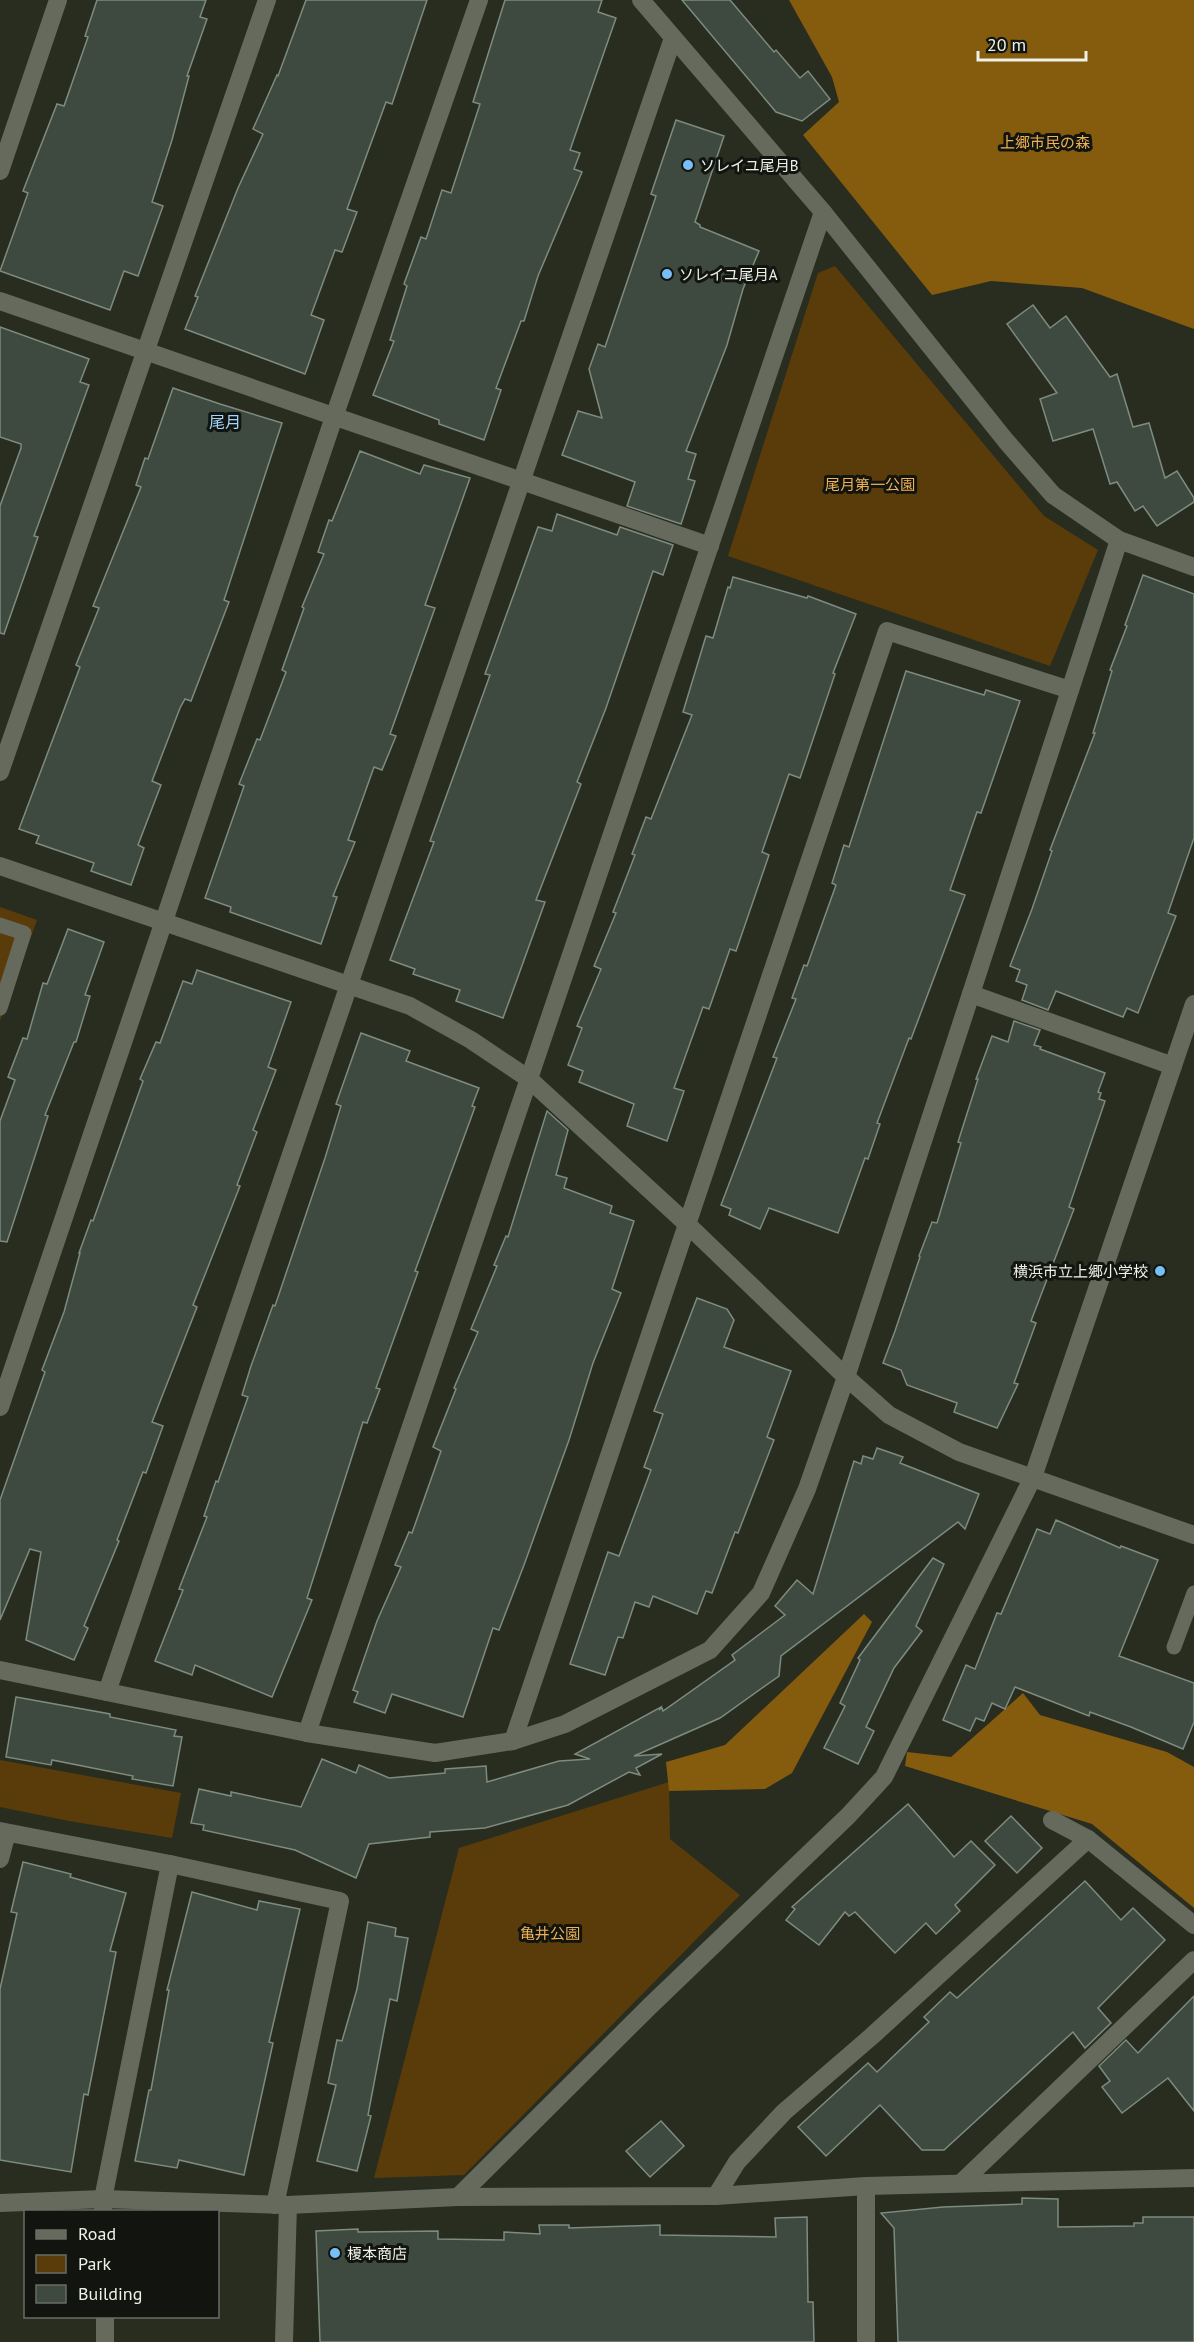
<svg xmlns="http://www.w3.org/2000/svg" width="1194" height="2342" viewBox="0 0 1194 2342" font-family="'PT Sans','Noto Sans JP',sans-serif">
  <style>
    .green { fill: #593c09 }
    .forest { fill: #855b0e }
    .building { fill: #3e493f; stroke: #7e8b7f; stroke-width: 1.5 }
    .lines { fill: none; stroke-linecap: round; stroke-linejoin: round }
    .service { stroke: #656a5c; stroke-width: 15 }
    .minor { stroke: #656a5c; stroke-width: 18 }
    .tertiary { stroke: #656a5c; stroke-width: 18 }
    .poi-dot { fill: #77bff7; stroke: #12140f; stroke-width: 2 }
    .labels { text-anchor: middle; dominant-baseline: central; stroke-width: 6; stroke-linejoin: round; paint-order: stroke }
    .park-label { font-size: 15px; fill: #efb254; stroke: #12140f }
    .poi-label { font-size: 15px; fill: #edf1e8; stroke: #12140f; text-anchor: start }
    .neighbourhood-label { font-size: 16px; fill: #a1d5ff; stroke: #12140f }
  </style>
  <rect width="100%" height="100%" fill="#282d20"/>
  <g class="green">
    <path d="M 835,266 L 1044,516 L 1098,550 L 1050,666 L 728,556 L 818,273 Z"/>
    <path d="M 0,907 L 37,920 L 0,1021 Z"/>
    <path d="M 0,1760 L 181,1793 L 172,1838 L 69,1821 L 0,1807 Z"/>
    <path d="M 669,1782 L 670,1839 L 740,1895 L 464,2175 L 374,2178 L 459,1848 Z"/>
  </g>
  <g class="forest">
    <path d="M 789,0 L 1194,0 L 1194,329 L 1082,288 L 991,281 L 932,295 L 803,135 L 839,102 L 832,77 Z"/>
    <path d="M 864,1614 L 872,1622 L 792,1773 L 765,1789 L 669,1791 L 666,1762 L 725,1745 Z"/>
    <path d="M 1023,1693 L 1040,1715 L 1167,1752 L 1194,1767 L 1194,1908 L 1092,1824 L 905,1766 L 907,1752 L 951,1757 Z"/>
  </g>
  <g class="building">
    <path d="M 97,0 L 206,0 L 200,17 L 207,19 L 187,76 L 189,76 L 172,140 L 152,202 L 163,206 L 138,276 L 124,271 L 110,310 L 0,271 L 28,193 L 23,191 L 57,104 L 64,106 L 88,37 L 85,36 Z"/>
    <path d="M 306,0 L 427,0 L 392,104 L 386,102 L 347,209 L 357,212 L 342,252 L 335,250 L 311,315 L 324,320 L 305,374 L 185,329 L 198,297 L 195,296 L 238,188 L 263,134 L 253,129 L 277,75 L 278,76 Z"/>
    <path d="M 505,0 L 602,0 L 598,12 L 616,18 L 570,150 L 580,153 L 574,169 L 582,172 L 538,276 L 524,321 L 521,321 L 496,388 L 501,390 L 484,440 L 439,424 L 439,420 L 373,395 L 394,341 L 390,340 L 407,286 L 404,284 L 421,237 L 426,239 L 442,190 L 451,193 L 480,104 L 473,102 Z"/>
    <path d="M 682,0 L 730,0 L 774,52 L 776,50 L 800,78 L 808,71 L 830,99 L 802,121 L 776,112 Z"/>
    <path d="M 676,120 L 724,136 L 695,222 L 700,225 L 700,227 L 759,251 L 743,289 L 727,345 L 686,451 L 696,454 L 688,479 L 695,481 L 681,524 L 627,506 L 635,482 L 562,455 L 578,411 L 602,418 L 589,369 L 598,344 L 605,347 L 656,196 L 651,194 Z"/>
    <path d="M 1033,305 L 1050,328 L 1066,316 L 1110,377 L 1117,374 L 1133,427 L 1149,423 L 1165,478 L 1177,471 L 1194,498 L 1194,502 L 1157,526 L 1143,506 L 1135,511 L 1117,482 L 1110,484 L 1093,429 L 1053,441 L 1040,399 L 1057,393 L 1007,324 Z"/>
    <path d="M 0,327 L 89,359 L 80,382 L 89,385 L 34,536 L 38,537 L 4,634 L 0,633 L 0,506 L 21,448 L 21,444 L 0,437 Z"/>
    <path d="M 173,388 L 220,404 L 282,423 L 224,600 L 229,602 L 191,701 L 185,699 L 180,708 L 152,781 L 161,785 L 138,845 L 144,848 L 131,885 L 91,871 L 94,863 L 36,843 L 39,836 L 19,829 L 80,667 L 76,665 L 99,608 L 93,606 L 141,487 L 136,485 L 145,458 L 148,459 Z"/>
    <path d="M 360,451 L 420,474 L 424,465 L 470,478 L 425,605 L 435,608 L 390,734 L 396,736 L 382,770 L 374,767 L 348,840 L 355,842 L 333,896 L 337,897 L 321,944 L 230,912 L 231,907 L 205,898 L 244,786 L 239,784 L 257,739 L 260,740 L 286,672 L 282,670 L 304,608 L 302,607 L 324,554 L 318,552 L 329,520 L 332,521 Z"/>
    <path d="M 557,514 L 617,535 L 620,527 L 673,545 L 663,575 L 653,571 L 606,708 L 577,782 L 581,784 L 536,900 L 545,902 L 503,1018 L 456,1001 L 460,990 L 413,974 L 415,969 L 390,960 L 434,842 L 430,841 L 490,675 L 485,674 L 538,527 L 552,531 Z"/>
    <path d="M 1143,575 L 1194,594 L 1194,838 L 1168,913 L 1176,916 L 1138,1013 L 1127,1008 L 1123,1017 L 1056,991 L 1048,1010 L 1022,1000 L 1027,985 L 1016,981 L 1020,970 L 1010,966 L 1032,909 L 1052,851 L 1050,850 L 1095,733 L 1093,733 L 1112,671 L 1110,670 L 1127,626 L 1125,625 Z"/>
    <path d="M 733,577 L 807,598 L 808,596 L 856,614 L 833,673 L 835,674 L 800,778 L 789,774 L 762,852 L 769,855 L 736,951 L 730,949 L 709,1009 L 703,1007 L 674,1088 L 684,1091 L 667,1141 L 627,1126 L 634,1104 L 579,1082 L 583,1071 L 568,1065 L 582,1028 L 577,1026 L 601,969 L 594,966 L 616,913 L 613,912 L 635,855 L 632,854 L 646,817 L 651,819 L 692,715 L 683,712 L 706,636 L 713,638 L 728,587 L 730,588 Z"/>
    <path d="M 906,671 L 984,695 L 986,690 L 1020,701 L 981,813 L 977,812 L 950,890 L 965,895 L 911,1039 L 909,1038 L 877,1123 L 880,1124 L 868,1159 L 865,1158 L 838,1233 L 769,1208 L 760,1229 L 729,1215 L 731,1209 L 721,1205 L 777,1058 L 773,1057 L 796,999 L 792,998 L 804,965 L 807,966 L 836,885 L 832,883 L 844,845 L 849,847 Z"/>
    <path d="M 68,929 L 104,942 L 85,995 L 90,996 L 76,1042 L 74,1042 L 45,1115 L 48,1116 L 7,1242 L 0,1241 L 0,1121 L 15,1080 L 8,1077 L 23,1038 L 27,1039 L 43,983 L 47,984 Z"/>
    <path d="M 197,970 L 291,1002 L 268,1067 L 276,1070 L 253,1130 L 257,1132 L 237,1185 L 240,1186 L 193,1305 L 197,1307 L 152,1422 L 163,1426 L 146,1473 L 143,1472 L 117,1540 L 119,1541 L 84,1626 L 88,1628 L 74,1660 L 26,1640 L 41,1552 L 30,1549 L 0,1620 L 0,1500 L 45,1372 L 42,1370 L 64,1312 L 80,1253 L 79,1253 L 91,1220 L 93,1221 L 143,1081 L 140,1079 L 156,1042 L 160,1043 L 183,981 L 192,984 Z"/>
    <path d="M 1014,1021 L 1040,1030 L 1034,1045 L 1041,1047 L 1040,1049 L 1105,1073 L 1098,1092 L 1101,1093 L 1099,1099 L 1105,1101 L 1069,1207 L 1074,1209 L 1031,1321 L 1036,1323 L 1014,1383 L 1018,1384 L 997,1428 L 954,1412 L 957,1403 L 907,1385 L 901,1370 L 883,1363 L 895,1331 L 920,1257 L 919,1256 L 932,1222 L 937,1223 L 961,1143 L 958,1142 L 978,1079 L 976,1079 L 992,1036 L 1008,1042 Z"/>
    <path d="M 361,1033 L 410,1051 L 406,1061 L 479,1088 L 472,1106 L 475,1107 L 415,1271 L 418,1272 L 376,1388 L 380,1389 L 367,1423 L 363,1422 L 307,1598 L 312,1600 L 272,1697 L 195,1665 L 192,1675 L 155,1661 L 183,1590 L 179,1589 L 207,1517 L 204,1516 L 216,1481 L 218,1482 L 248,1397 L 242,1395 L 251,1366 L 273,1305 L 275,1306 L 325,1158 L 341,1106 L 336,1104 Z"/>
    <path d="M 547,1111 L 568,1130 L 556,1175 L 567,1178 L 564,1188 L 612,1206 L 610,1213 L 634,1221 L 612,1289 L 621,1293 L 593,1363 L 569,1440 L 524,1565 L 499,1630 L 493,1628 L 463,1717 L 392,1694 L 385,1713 L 354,1702 L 358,1692 L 353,1690 L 377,1621 L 401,1567 L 395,1565 L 409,1532 L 412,1533 L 441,1451 L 433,1447 L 456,1389 L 454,1388 L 478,1332 L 471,1329 L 497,1266 L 494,1265 L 506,1236 L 508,1237 Z"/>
    <path d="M 697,1298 L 727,1309 L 734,1320 L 724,1347 L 791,1371 L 767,1437 L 774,1440 L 738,1533 L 735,1532 L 712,1593 L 706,1591 L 697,1614 L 653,1596 L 649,1607 L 635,1602 L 623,1638 L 618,1637 L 605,1675 L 570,1664 L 608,1552 L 619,1556 L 651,1470 L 644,1467 L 663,1414 L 654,1411 Z"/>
    <path d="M 877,1448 L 903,1457 L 900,1463 L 979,1494 L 965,1529 L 958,1522 L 781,1656 L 779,1676 L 720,1718 L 634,1756 L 662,1754 L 636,1768 L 640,1775 L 629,1772 L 568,1805 L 485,1828 L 430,1832 L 430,1837 L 369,1844 L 356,1878 L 295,1850 L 203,1830 L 204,1825 L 191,1823 L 199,1789 L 231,1796 L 231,1792 L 301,1807 L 322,1759 L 356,1773 L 359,1765 L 389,1778 L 445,1773 L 445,1769 L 486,1766 L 487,1782 L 559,1761 L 590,1759 L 575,1754 L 661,1707 L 660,1709 L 662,1708 L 663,1711 L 735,1660 L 732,1655 L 785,1615 L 775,1606 L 797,1580 L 813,1594 L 854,1461 L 861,1464 L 863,1456 L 873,1459 Z"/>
    <path d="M 1056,1520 L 1120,1548 L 1121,1546 L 1158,1560 L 1119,1656 L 1194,1683 L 1194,1722 L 1183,1749 L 1131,1727 L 1090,1712 L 1089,1716 L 1015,1687 L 1005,1709 L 992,1703 L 984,1721 L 976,1718 L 970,1731 L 943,1720 L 966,1665 L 975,1669 L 997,1613 L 1001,1614 L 1037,1529 L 1050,1534 Z"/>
    <path d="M 933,1558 L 944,1564 L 916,1626 L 922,1631 L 894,1668 L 866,1727 L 874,1731 L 858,1764 L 824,1748 L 845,1706 L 840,1703 L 860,1660 L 858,1658 Z"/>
    <path d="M 16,1697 L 110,1714 L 110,1717 L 176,1730 L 174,1736 L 182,1737 L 173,1786 L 132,1779 L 133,1776 L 52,1760 L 51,1765 L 6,1757 Z"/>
    <path d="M 908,1804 L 954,1857 L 971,1841 L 995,1865 L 955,1905 L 960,1911 L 936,1934 L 926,1923 L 895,1953 L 855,1912 L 849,1916 L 845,1912 L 819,1945 L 786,1920 L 795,1909 L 792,1907 Z"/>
    <path d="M 1011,1816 L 1042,1848 L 1017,1873 L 985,1841 Z"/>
    <path d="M 23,1862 L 71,1874 L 70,1877 L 126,1893 L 110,1951 L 116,1952 L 88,2095 L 84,2094 L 71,2172 L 0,2160 L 0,1989 L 17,1913 L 11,1912 Z"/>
    <path d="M 1085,1881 L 1121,1920 L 1133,1908 L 1165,1940 L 1098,2008 L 1111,2023 L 1085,2048 L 1073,2032 L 944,2150 L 922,2150 L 880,2105 L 826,2156 L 798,2127 L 868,2063 L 877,2072 L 929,2022 L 924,2017 L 950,1992 L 957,1998 Z"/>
    <path d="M 192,1892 L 257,1910 L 259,1901 L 300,1909 L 269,2042 L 273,2043 L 244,2175 L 179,2160 L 177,2168 L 135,2161 L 149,2090 L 151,2090 L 169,1990 L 167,1990 Z"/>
    <path d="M 368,1922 L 396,1928 L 395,1936 L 408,1938 L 397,2001 L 390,1999 L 368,2115 L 371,2116 L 357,2171 L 317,2161 L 336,2085 L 328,2083 L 337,2040 L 342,2041 L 357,1989 Z"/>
    <path d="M 1194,1996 L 1194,2111 L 1168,2078 L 1122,2113 L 1102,2087 L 1110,2081 L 1099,2066 L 1126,2040 L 1138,2053 Z"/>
    <path d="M 661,2121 L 684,2146 L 650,2177 L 626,2151 Z"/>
    <path d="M 1022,2198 L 1058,2199 L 1058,2227 L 1134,2226 L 1134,2223 L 1143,2223 L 1143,2217 L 1194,2217 L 1194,2342 L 898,2342 L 894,2228 L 881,2213 L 943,2207 L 1022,2204 Z"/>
    <path d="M 807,2217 L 808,2302 L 813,2302 L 814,2342 L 320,2342 L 316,2231 L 358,2229 L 358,2232 L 438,2231 L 438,2239 L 504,2240 L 504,2232 L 540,2234 L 539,2225 L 569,2225 L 569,2228 L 660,2225 L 660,2235 L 776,2237 L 775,2218 Z"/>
  </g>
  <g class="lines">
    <g class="service">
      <path d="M 0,925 L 24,933 L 0,1008"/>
      <path d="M 1174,1647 L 1194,1593"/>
    </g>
    <g class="minor">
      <path d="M 641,0 L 823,212 L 1006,441 L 1053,495 L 1119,540 L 1194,567"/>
      <path d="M 0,171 L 58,0"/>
      <path d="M 0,301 L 710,546"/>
      <path d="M 0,772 L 267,0"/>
      <path d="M 971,994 L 1173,1066"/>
      <path d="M 0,1407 L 334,417 L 479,0"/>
      <path d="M 0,1670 L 307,1733 L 435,1753 L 513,1741 L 565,1724 L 710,1650 L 761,1593 L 807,1489 L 846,1377 L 1119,540"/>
      <path d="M 107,1692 L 673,38"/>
      <path d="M 307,1733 L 823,212"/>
      <path d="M 513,1741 L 887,631 L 1070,690"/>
      <path d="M 1052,1820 L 1088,1839 L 1194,1925"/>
      <path d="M 0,1831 L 170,1864 L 340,1901 L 275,2205"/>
      <path d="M 0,1859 L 7,1833"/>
      <path d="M 961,2183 L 1194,1960"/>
      <path d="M 716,2196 L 737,2162 L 784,2112 L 872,2036 L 1088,1839"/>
      <path d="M 458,2197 L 650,2006 L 848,1816 L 884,1777 L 1033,1477 L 1194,1004"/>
      <path d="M 0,2203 L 103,2199 L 288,2205 L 458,2197 L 716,2196 L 866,2186 L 1194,2178"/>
      <path d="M 103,2210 L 103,2199 L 170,1864"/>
      <path d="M 105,2316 L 105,2342"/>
      <path d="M 284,2342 L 288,2205"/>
      <path d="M 866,2342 L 866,2186"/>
    </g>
    <path class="tertiary" d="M 0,866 L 410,1006 L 471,1040 L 529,1079 L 687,1224 L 846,1377 L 889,1415 L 959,1452 L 1194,1535"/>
  </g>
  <g class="poi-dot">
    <circle cx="688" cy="165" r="6"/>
    <circle cx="667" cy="274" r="6"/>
    <circle cx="1160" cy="1271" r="6"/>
    <circle cx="335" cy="2253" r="6"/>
  </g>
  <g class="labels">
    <g class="park-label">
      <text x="1045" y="142">上郷市民の森</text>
      <text x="870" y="484">尾月第一公園</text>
      <text x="550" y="1933">亀井公園</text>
    </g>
    <g class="poi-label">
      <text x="700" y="165">ソレイユ尾月B</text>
      <text x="679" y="274">ソレイユ尾月A</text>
      <text x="1148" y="1271" text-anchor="end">横浜市立上郷小学校</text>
      <text x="347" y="2253">榎本商店</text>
    </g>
    <g class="neighbourhood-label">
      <text x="225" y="422">尾月</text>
    </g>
  </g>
  <rect x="24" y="2210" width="195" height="108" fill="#12140f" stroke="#6a6c66" stroke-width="1.5"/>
  <rect x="36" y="2230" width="30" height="9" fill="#656a5c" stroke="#6a6c66" stroke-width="1.5"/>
  <text x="78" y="2240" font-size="18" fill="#edf1e8">Road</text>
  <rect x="36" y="2255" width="30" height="18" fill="#593c09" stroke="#6a6c66" stroke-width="1.5"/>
  <text x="78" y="2270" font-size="18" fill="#edf1e8">Park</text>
  <rect x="36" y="2285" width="30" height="18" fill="#3e493f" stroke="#6a6c66" stroke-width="1.5"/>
  <text x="78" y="2300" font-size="18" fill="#edf1e8">Building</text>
  <path d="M978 51v9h108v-9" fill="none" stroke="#edf1e8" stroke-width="3"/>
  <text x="987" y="51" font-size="18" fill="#edf1e8" stroke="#12140f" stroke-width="4.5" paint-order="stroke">20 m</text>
</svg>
